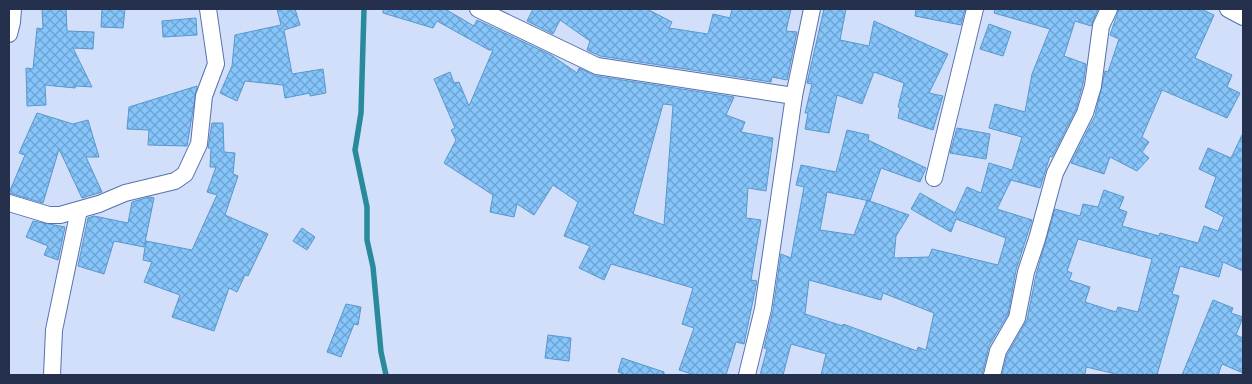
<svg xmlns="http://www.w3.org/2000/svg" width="1252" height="384" viewBox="0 0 1252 384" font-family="Quicksand,sans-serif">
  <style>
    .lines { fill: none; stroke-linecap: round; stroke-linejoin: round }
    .stream { stroke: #288a9b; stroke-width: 5.5 }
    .building { fill: url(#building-cross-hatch); stroke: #5897cb; fill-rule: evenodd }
    .street-casing { stroke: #5571ae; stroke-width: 18 }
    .street { stroke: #fff; stroke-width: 16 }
  </style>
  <defs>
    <pattern id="building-cross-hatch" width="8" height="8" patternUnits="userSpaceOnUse" patternTransform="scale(1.25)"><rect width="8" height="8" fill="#85c5fc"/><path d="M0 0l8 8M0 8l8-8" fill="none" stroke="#6da1ce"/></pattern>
  </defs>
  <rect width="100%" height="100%" fill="#d2dffb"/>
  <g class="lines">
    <path class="stream" d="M 364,9 L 361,113 L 355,150 L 367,207 L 367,240 L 373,267 L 381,352 L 386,375"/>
  </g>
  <g class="building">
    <path d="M 42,9 L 66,9 L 67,31 L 94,32 L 93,49 L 73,48 L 92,87 L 76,86 L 75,88 L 45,85 L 46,105 L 27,106 L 26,68 L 33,69 L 37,28 L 43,29 Z"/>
    <path d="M 102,9 L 125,9 L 123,28 L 101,27 Z"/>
    <path d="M 277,9 L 295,9 L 300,25 L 284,30 L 292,74 L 323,69 L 326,93 L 310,96 L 310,93 L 285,98 L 283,85 L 245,81 L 237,101 L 220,93 L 232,66 L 235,35 L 281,25 Z"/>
    <path d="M 383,9 L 445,9 L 474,26 L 477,20 L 551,55 L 577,73 L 579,68 L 596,76 L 734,97 L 726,115 L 745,122 L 741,132 L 773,138 L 766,191 L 748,188 L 746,218 L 761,220 L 751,280 L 757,281 L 744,344 L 736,342 L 726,375 L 695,375 L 679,370 L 694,328 L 682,324 L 693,288 L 611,264 L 604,280 L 579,268 L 590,246 L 564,236 L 578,202 L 553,185 L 534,215 L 517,204 L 514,217 L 490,212 L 493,195 L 444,163 L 456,140 L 451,130 L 455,128 L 434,79 L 450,72 L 454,83 L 459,82 L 469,106 L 493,50 L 489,50 L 437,21 L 433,28 L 383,13 ZM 663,104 L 673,105 L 664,225 L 633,214 Z"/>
    <path d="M 533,9 L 647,9 L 672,22 L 669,28 L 708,34 L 713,14 L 730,18 L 732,9 L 791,9 L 786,31 L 797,32 L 787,80 L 772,77 L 771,82 L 600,56 L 587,50 L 590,41 L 560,20 L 553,34 L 527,21 Z"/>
    <path d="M 824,9 L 846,9 L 840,40 L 869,46 L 874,21 L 948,54 L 929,93 L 943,96 L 933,130 L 898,118 L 900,108 L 898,107 L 904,83 L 874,72 L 862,104 L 837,95 L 829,133 L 805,129 L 808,113 L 805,113 L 812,84 L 807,83 Z"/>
    <path d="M 916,9 L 965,9 L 961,25 L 915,16 Z"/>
    <path d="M 995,9 L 1098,9 L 1091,26 L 1075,21 L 1064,56 L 1086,64 L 1083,84 L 1076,109 L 1052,157 L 1050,156 L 1040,188 L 1011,180 L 997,209 L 1032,220 L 1016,270 L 1008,314 L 989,346 L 982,375 L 821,375 L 826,354 L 791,344 L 783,375 L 760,375 L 767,349 L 764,348 L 773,310 L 781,254 L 791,258 L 804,187 L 796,185 L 801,165 L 836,172 L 847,130 L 869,135 L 868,140 L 926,168 L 920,182 L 881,168 L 870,201 L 827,192 L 820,230 L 854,235 L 867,200 L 909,215 L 896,236 L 894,258 L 929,257 L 932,249 L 998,265 L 1006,238 L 956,219 L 951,232 L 911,209 L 920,193 L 955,213 L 967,187 L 981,193 L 989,163 L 1012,170 L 1022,137 L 989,128 L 995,104 L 1025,112 L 1032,74 L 1050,29 L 994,13 ZM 809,280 L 881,300 L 883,293 L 934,313 L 926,350 L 918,347 L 917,351 L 843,324 L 843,326 L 805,314 Z"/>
    <path d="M 1119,9 L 1201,9 L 1214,15 L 1195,58 L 1232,75 L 1227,87 L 1240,93 L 1227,118 L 1162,90 L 1142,137 L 1149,142 L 1142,152 L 1149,158 L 1137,171 L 1110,157 L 1104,174 L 1071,163 L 1095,116 L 1105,71 L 1108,72 L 1119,39 L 1110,35 Z"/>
    <path d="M 196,18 L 197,35 L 163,37 L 162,21 Z"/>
    <path d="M 989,24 L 1011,32 L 1003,56 L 980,49 Z"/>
    <path d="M 197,86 L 187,146 L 148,145 L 149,130 L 127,129 L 129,107 Z"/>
    <path d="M 37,113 L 73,124 L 88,120 L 99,157 L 86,157 L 102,192 L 82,198 L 59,149 L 43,203 L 9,193 L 25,155 L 19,153 Z"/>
    <path d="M 212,123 L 223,123 L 224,152 L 235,153 L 233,174 L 238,176 L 225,215 L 268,234 L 248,276 L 245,275 L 237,292 L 229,288 L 214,331 L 172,317 L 180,295 L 144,282 L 152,262 L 143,260 L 146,241 L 192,250 L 217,195 L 207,192 L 216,167 L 210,167 L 211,148 L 208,148 Z"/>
    <path d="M 957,128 L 990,134 L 986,159 L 950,153 Z"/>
    <path d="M 1243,133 L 1243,271 L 1223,262 L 1219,277 L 1180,266 L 1172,294 L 1179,296 L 1157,375 L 1120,375 L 1086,367 L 1085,375 L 1002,375 L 1007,355 L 1027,320 L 1036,275 L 1055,209 L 1080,216 L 1083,204 L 1098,207 L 1104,190 L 1124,197 L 1119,209 L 1127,212 L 1122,226 L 1159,236 L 1160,233 L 1198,243 L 1204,226 L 1218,231 L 1224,217 L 1205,207 L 1216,177 L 1199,169 L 1208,148 L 1231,158 ZM 1078,239 L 1152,259 L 1138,312 L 1118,307 L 1116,312 L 1085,302 L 1090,287 L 1069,280 L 1072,273 L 1067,271 Z"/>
    <path d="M 149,197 L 154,198 L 144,247 L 114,241 L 104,274 L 78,266 L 88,218 L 94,216 L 128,223 L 132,202 Z"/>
    <path d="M 33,221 L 65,227 L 58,260 L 44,255 L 48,246 L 26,237 Z"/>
    <path d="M 302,228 L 315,237 L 307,250 L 293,241 Z"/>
    <path d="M 1213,300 L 1233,308 L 1231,313 L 1243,317 L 1236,335 L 1243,338 L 1243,373 L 1222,364 L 1218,375 L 1182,375 Z"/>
    <path d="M 346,304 L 361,307 L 358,325 L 354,324 L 341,357 L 327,352 Z"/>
    <path d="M 548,335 L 571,338 L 569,361 L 545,358 Z"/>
    <path d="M 622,358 L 664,372 L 664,375 L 626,375 L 618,372 Z"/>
  </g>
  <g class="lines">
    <g class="street-casing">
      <g id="street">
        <path d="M 478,9 L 597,66 L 794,96"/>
        <path d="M 1228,9 L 1243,17"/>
        <path d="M 9,34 L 12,22 L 13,9"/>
        <path d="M 934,178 L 975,9"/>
        <path d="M 9,203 L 49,215 L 60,215 L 99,204 L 125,193 L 175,181 L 185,174 L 199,144 L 204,96 L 216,64 L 208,9"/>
        <path d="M 52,375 L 54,330 L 79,210"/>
        <path d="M 747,375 L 763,309 L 794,96 L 812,9"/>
        <path d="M 992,375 L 998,351 L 1017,318 L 1026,272 L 1037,239 L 1055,173 L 1085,113 L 1093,86 L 1101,26 L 1109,9"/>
      </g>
    </g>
    <use href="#street" class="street"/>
  </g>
  <rect width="1252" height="384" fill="none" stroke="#25314c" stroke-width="20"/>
</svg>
